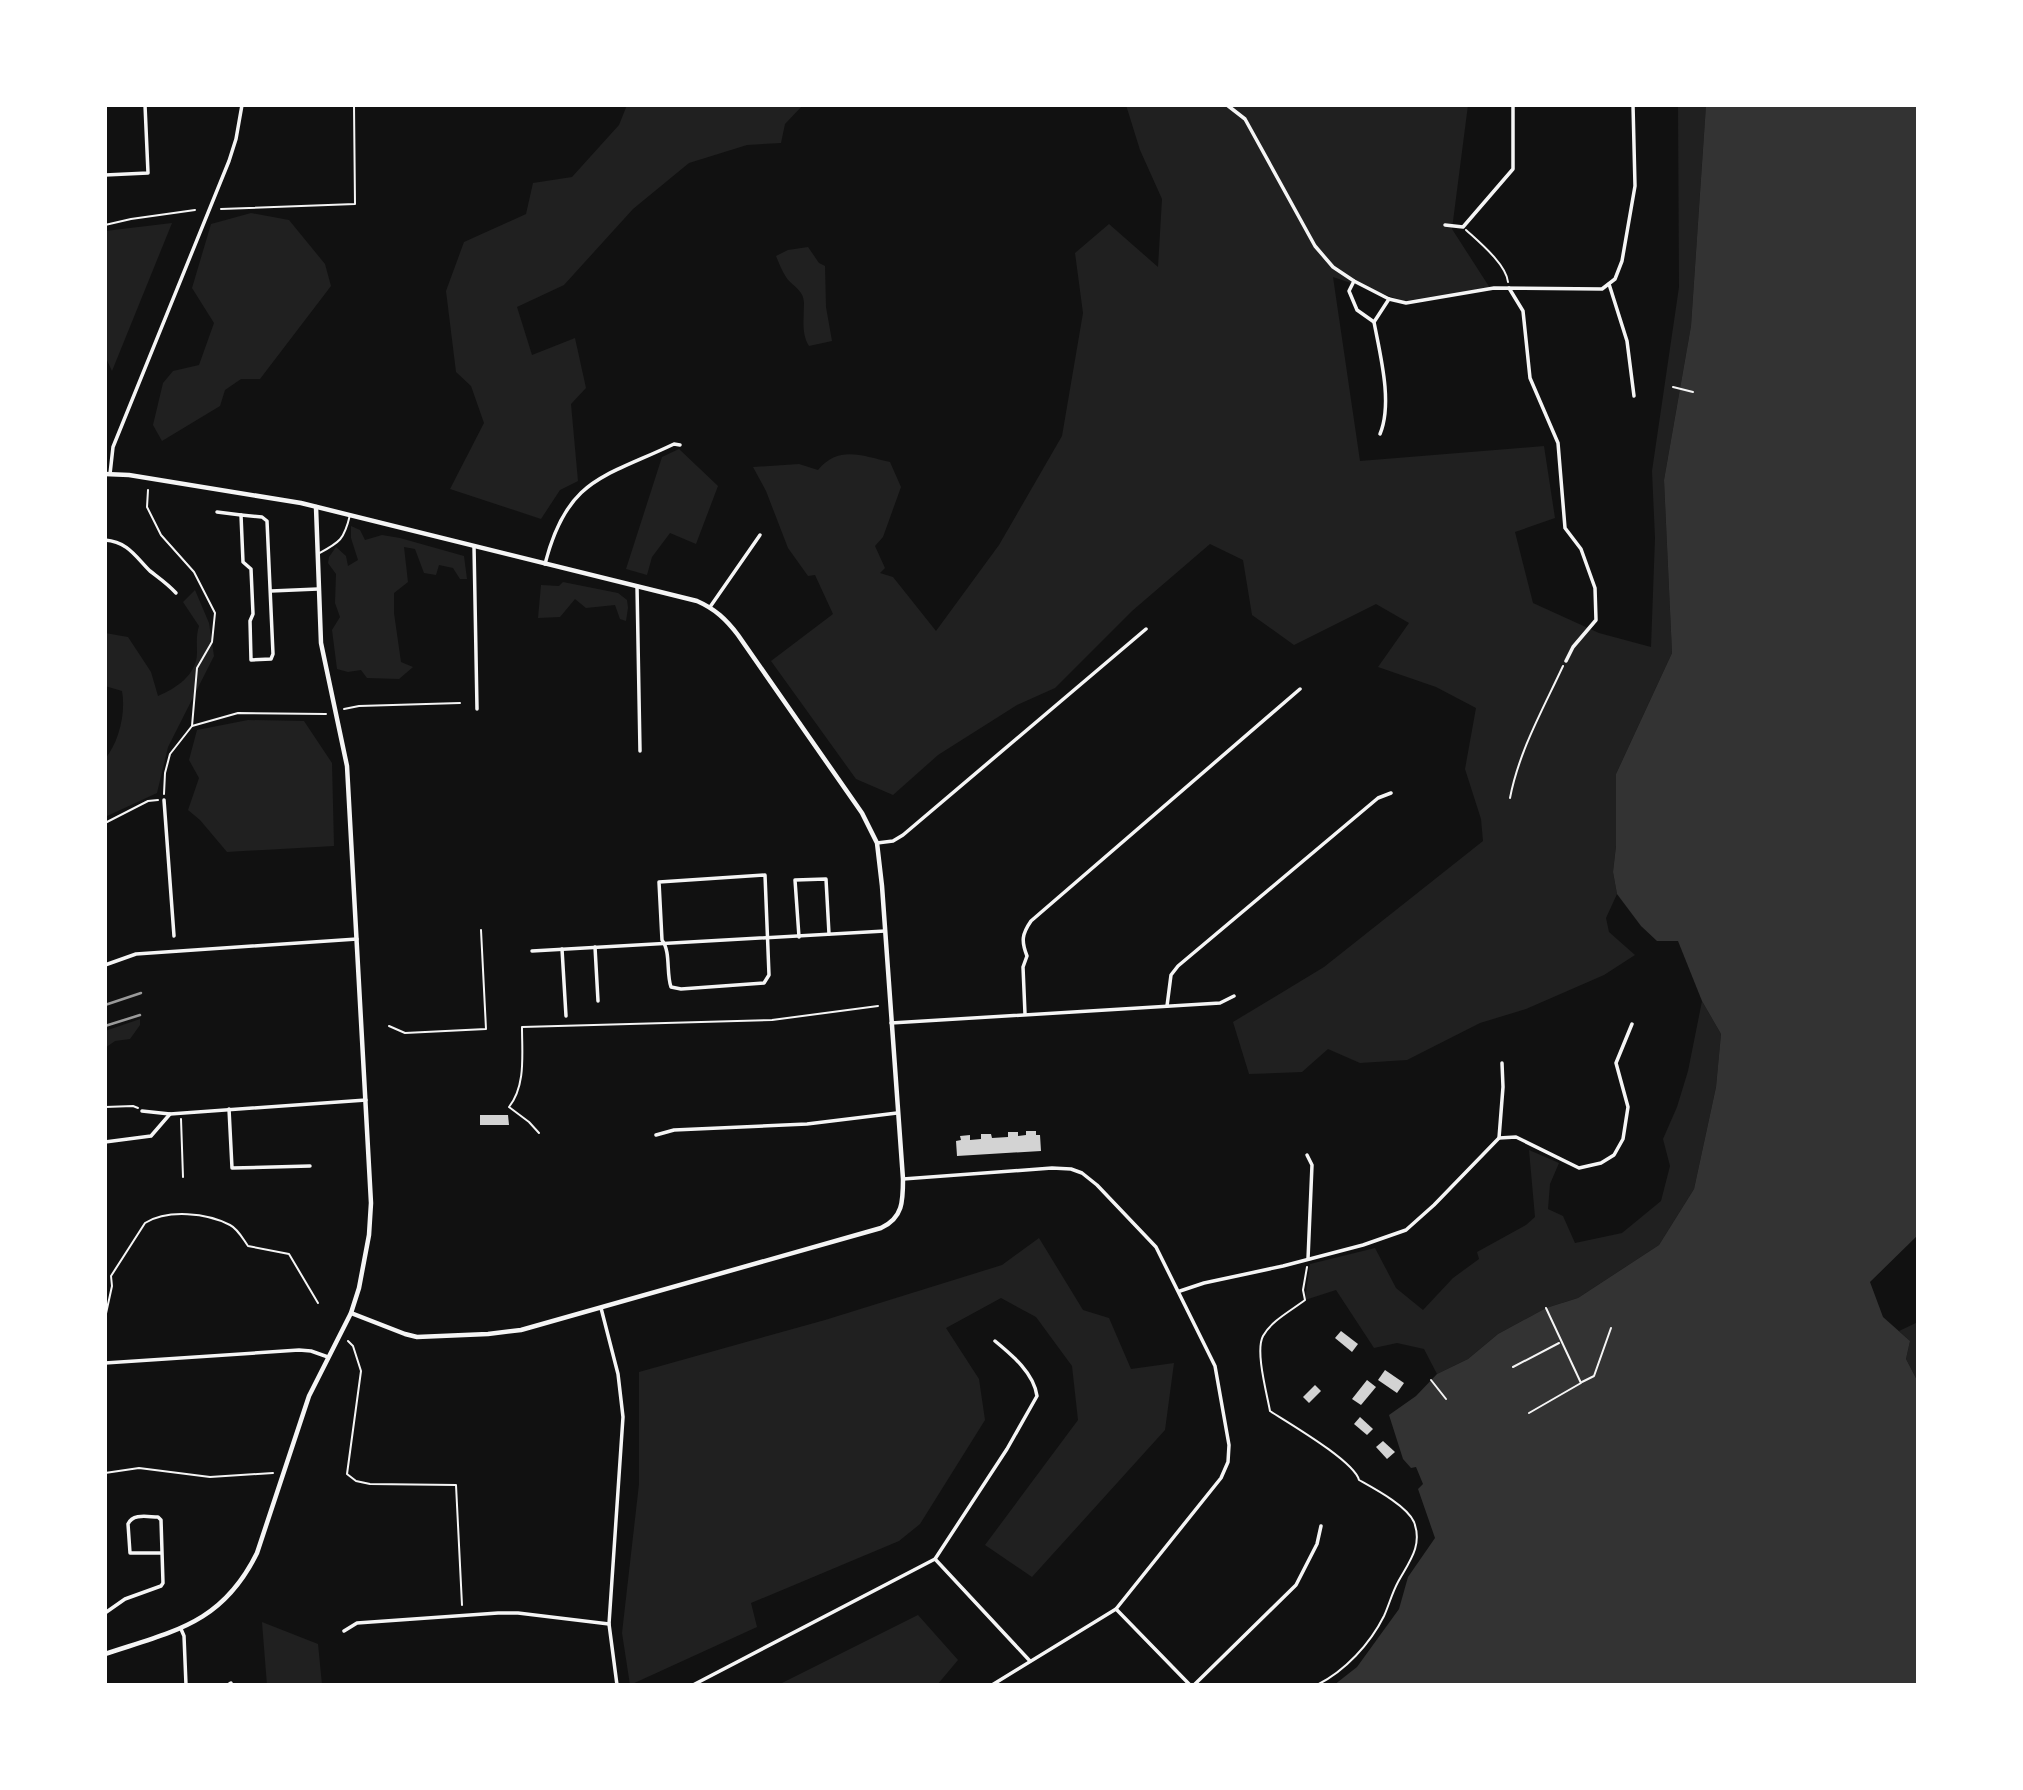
<svg xmlns="http://www.w3.org/2000/svg" width="2023" height="1790" viewBox="0 0 2023 1790" font-family="'Fira Sans Condensed',sans-serif">
  <style>
    .green { fill: #202020 }
    .water { fill: #333 }
    .building { fill: #d3d3d3 }
    .lines { fill: none; stroke-linecap: round; stroke-linejoin: round }
    .path { stroke: #f5f5f5; stroke-width: 2 }
    .service { stroke: #f5f5f5; stroke-width: 2 }
    .minor { stroke: #f5f5f5; stroke-width: 3.5 }
    .tertiary { stroke: #f5f5f5; stroke-width: 4.5 }
    .rail { stroke: #9a9a9a; stroke-width: 2.5 }
  </style>
  <rect width="100%" height="100%" fill="#111"/>
  <g class="green">
    <path d="M 627,105 L 803,105 L 785,124 L 781,143 L 747,145 L 689,163 L 633,209 L 564,285 L 517,307 L 532,355 L 575,338 L 586,388 L 571,404 L 578,481 L 560,490 L 541,519 L 450,489 L 484,423 L 471,386 L 456,372 L 446,291 L 464,242 L 526,214 L 533,183 L 572,177 L 619,125 Z"/>
    <path d="M 1126,105 L 1468,105 L 1452,229 L 1490,288 L 1404,301 L 1333,277 L 1360,461 L 1544,446 L 1555,518 L 1515,532 L 1533,603 L 1599,633 L 1651,647 L 1655,538 L 1652,471 L 1679,287 L 1678,105 L 1706,105 L 1691,326 L 1664,480 L 1672,653 L 1616,774 L 1616,846 L 1613,872 L 1617,894 L 1606,918 L 1609,932 L 1635,955 L 1604,975 L 1526,1009 L 1480,1023 L 1407,1060 L 1360,1063 L 1328,1049 L 1302,1072 L 1249,1074 L 1233,1022 L 1324,967 L 1483,841 L 1481,819 L 1465,769 L 1476,708 L 1436,687 L 1378,667 L 1409,623 L 1376,604 L 1294,645 L 1252,615 L 1243,560 L 1210,544 L 1132,611 L 1055,688 L 1017,705 L 938,755 L 893,795 L 856,779 L 771,661 L 833,614 L 815,575 L 808,576 L 788,548 L 766,491 L 753,467 L 799,464 L 818,470 C 839,445 862,456 890,462 L 901,487 L 883,537 L 875,546 L 885,568 L 880,573 L 893,577 L 936,631 L 999,545 L 1062,436 L 1083,313 L 1075,253 L 1109,224 L 1158,267 L 1162,199 L 1140,150 Z"/>
    <path d="M 251,213 L 289,220 L 325,264 L 331,286 L 260,379 L 241,379 L 225,390 L 220,406 L 162,441 L 153,425 L 163,383 L 173,371 L 199,365 L 214,323 L 192,288 L 211,224 Z"/>
    <path d="M 172,223 L 112,371 L 105,356 L 105,231 Z"/>
    <path d="M 808,247 L 819,263 L 825,266 L 826,307 L 832,341 L 809,346 C 801,333 804,318 804,303 C 804,290 792,286 786,277 C 782,271 779,263 776,256 L 788,250 Z"/>
    <path d="M 679,449 L 718,486 L 696,544 L 670,533 L 652,557 L 647,575 L 626,569 L 662,457 Z"/>
    <path d="M 351,526 L 360,530 L 365,540 L 382,535 L 400,538 L 464,556 L 467,579 L 460,579 L 453,568 L 439,565 L 436,575 L 424,573 L 415,549 L 404,547 L 408,582 L 394,593 L 394,613 L 401,662 L 413,667 L 399,679 L 367,678 L 361,670 L 348,672 L 337,669 L 332,630 L 340,617 L 335,603 L 336,574 L 328,563 L 329,557 L 336,547 L 346,556 L 348,566 L 358,560 L 351,538 Z"/>
    <path d="M 563,582 L 618,593 L 627,600 L 628,608 L 626,621 L 620,619 L 615,605 L 586,608 L 575,599 L 560,617 L 538,618 L 541,585 L 559,586 Z"/>
    <path d="M 195,590 L 209,623 L 214,656 L 168,747 L 157,793 L 105,817 L 105,759 C 119,742 126,713 122,691 L 105,686 L 105,633 L 128,637 L 151,672 L 158,696 C 175,689 197,675 197,653 C 197,643 196,636 199,626 L 183,602 Z"/>
    <path d="M 248,720 L 304,721 L 332,763 L 334,846 L 227,852 L 200,820 L 188,810 L 199,778 L 189,760 L 197,730 Z"/>
    <path d="M 1702,1001 L 1721,1034 L 1716,1087 L 1694,1189 L 1659,1245 L 1578,1298 L 1546,1308 L 1498,1334 L 1468,1359 L 1437,1374 L 1424,1349 L 1397,1343 L 1374,1348 L 1336,1290 L 1305,1300 L 1310,1264 L 1375,1248 L 1396,1288 L 1423,1310 L 1453,1278 L 1479,1259 L 1477,1252 L 1526,1225 L 1535,1217 L 1529,1150 L 1559,1163 L 1550,1184 L 1548,1209 L 1563,1216 L 1575,1243 L 1622,1233 L 1661,1201 L 1670,1166 L 1663,1139 L 1677,1107 L 1688,1071 Z"/>
    <path d="M 140,1019 L 140,1025 L 130,1039 L 115,1041 L 105,1048 L 105,1031 Z"/>
    <path d="M 1039,1238 L 1083,1310 L 1109,1318 L 1131,1369 L 1174,1363 L 1165,1430 L 1032,1577 L 985,1545 L 1078,1420 L 1072,1366 L 1036,1317 L 1001,1298 L 946,1328 L 979,1379 L 985,1420 L 920,1524 L 899,1541 L 751,1603 L 757,1627 L 630,1685 L 622,1633 L 639,1484 L 639,1372 L 825,1320 L 1002,1265 Z"/>
    <path d="M 1918,1322 L 1918,1382 L 1906,1359 L 1910,1341 L 1899,1331 Z"/>
    <path d="M 918,1615 L 958,1660 L 937,1685 L 778,1685 Z"/>
    <path d="M 262,1622 L 318,1644 L 322,1685 L 267,1685 Z"/>
  </g>
  <path class="water" d="M 1706,105 L 1918,105 L 1918,1235 L 1870,1282 L 1883,1317 L 1910,1341 L 1906,1359 L 1918,1382 L 1918,1685 L 1334,1685 L 1357,1667 L 1399,1609 L 1408,1577 L 1435,1538 L 1418,1489 L 1423,1484 L 1416,1467 L 1411,1468 L 1403,1459 L 1389,1415 L 1416,1396 L 1437,1374 L 1468,1359 L 1498,1334 L 1546,1308 L 1578,1298 L 1659,1245 L 1694,1189 L 1716,1087 L 1721,1034 L 1702,1001 L 1678,941 L 1657,941 L 1641,926 L 1617,894 L 1613,872 L 1616,846 L 1616,774 L 1672,653 L 1664,480 L 1691,326 Z"/>
  <g class="building">
    <path d="M 480,1115 L 508,1115 L 509,1125 L 480,1125 Z"/>
    <path d="M 1026,1131 L 1036,1131 L 1036,1135 L 1040,1135 L 1041,1151 L 957,1156 L 956,1141 L 961,1140 L 960,1136 L 970,1135 L 970,1140 L 981,1139 L 981,1134 L 991,1134 L 992,1138 L 1008,1137 L 1008,1132 L 1018,1132 L 1018,1136 L 1026,1135 Z"/>
    <path d="M 1341,1331 L 1358,1344 L 1352,1352 L 1335,1338 Z"/>
    <path d="M 1385,1370 L 1404,1383 L 1397,1393 L 1378,1380 Z"/>
    <path d="M 1367,1380 L 1376,1387 L 1361,1405 L 1352,1399 Z"/>
    <path d="M 1315,1385 L 1321,1391 L 1309,1403 L 1303,1397 Z"/>
    <path d="M 1360,1417 L 1373,1429 L 1367,1435 L 1354,1424 Z"/>
    <path d="M 1383,1441 L 1395,1452 L 1387,1459 L 1376,1447 Z"/>
  </g>
  <g class="lines">
    <g class="path">
      <path d="M 221,209 L 355,204 L 354,105"/>
      <path d="M 105,225 L 131,219 L 195,210"/>
      <path d="M 1466,230 C 1479,242 1506,264 1508,282"/>
      <path d="M 1673,387 L 1693,392"/>
      <path d="M 148,490 L 147,507 L 161,535 L 194,572 L 215,613 L 212,642 L 197,668 L 192,726 L 170,754 L 165,773 L 164,794"/>
      <path d="M 344,709 L 359,706 L 460,703"/>
      <path d="M 192,726 L 238,713 L 326,714"/>
      <path d="M 1510,798 C 1519,751 1543,709 1563,666"/>
      <path d="M 105,823 L 148,801 L 158,800"/>
      <path d="M 389,1026 L 405,1033 L 486,1029 L 481,930"/>
      <path d="M 105,1107 L 133,1106 L 138,1108"/>
      <path d="M 181,1119 L 183,1177"/>
      <path d="M 539,1133 L 529,1122 L 509,1107 C 526,1085 522,1055 522,1027 L 772,1020 L 878,1006"/>
      <path d="M 1307,1267 L 1303,1290 L 1305,1300 C 1292,1310 1271,1321 1263,1336 C 1255,1351 1267,1394 1270,1411 C 1290,1424 1354,1461 1359,1480 C 1375,1489 1407,1506 1414,1522 C 1423,1546 1409,1562 1398,1582 C 1392,1593 1389,1605 1384,1616 C 1370,1644 1345,1671 1317,1685"/>
      <path d="M 105,1318 L 112,1286 L 111,1276 L 145,1223 C 168,1209 207,1213 230,1225 C 238,1229 243,1239 248,1246 L 289,1254 L 318,1303"/>
      <path d="M 348,1341 L 353,1346 L 361,1371 L 347,1474 L 356,1481 L 370,1484 L 456,1485 L 462,1605"/>
      <path d="M 1513,1367 L 1559,1343"/>
      <path d="M 1431,1380 L 1446,1399"/>
      <path d="M 1582,1382 L 1594,1376 L 1611,1328"/>
      <path d="M 1529,1413 L 1581,1383 L 1546,1308"/>
      <path d="M 105,1473 L 139,1468 L 210,1477 L 273,1473"/>
    </g>
    <path class="service" d="M 318,554 C 340,542 344,540 350,515"/>
    <g class="minor">
      <path d="M 1227,105 L 1245,119 L 1315,246 L 1333,267 L 1354,281 L 1389,299 L 1406,303 L 1494,288 L 1602,289 L 1615,279 L 1622,261 L 1635,186 L 1633,105"/>
      <path d="M 105,175 L 148,173 L 145,105"/>
      <path d="M 1445,225 L 1463,227 L 1513,169 L 1513,105"/>
      <path d="M 1354,281 L 1349,291 L 1357,310 L 1374,322"/>
      <path d="M 1609,284 L 1627,341 L 1634,396"/>
      <path d="M 1509,288 L 1523,311 L 1530,378 L 1558,443 L 1565,528 L 1581,549 L 1595,588 L 1596,620 L 1573,647 L 1566,661"/>
      <path d="M 1380,434 C 1393,403 1380,354 1374,322 L 1389,299"/>
      <path d="M 110,474 L 113,447 L 229,161 L 236,139 L 242,105"/>
      <path d="M 217,512 L 241,515"/>
      <path d="M 241,515 L 262,517 L 267,521 L 273,654 L 271,659 L 251,660 L 250,621 L 253,614 L 251,569 L 243,562 Z"/>
      <path d="M 105,540 C 128,542 135,556 150,571 C 159,578 168,584 176,593"/>
      <path d="M 474,546 L 477,709"/>
      <path d="M 545,564 C 567,478 603,478 674,444 L 680,445"/>
      <path d="M 637,586 L 640,751"/>
      <path d="M 271,591 L 318,589"/>
      <path d="M 710,607 L 760,535"/>
      <path d="M 164,800 L 174,936"/>
      <path d="M 877,843 L 893,841 L 903,835 L 1146,629"/>
      <path d="M 765,875 L 769,975 L 764,983 L 681,989 L 671,987 C 666,973 671,952 662,940 L 659,882 Z"/>
      <path d="M 799,937 L 795,880 L 826,879 L 829,934"/>
      <path d="M 595,947 L 598,1001"/>
      <path d="M 562,949 L 566,1016"/>
      <path d="M 532,951 L 885,931"/>
      <path d="M 105,965 L 136,954 L 357,939"/>
      <path d="M 1167,1006 L 1171,975 L 1178,966 L 1378,798 L 1391,793"/>
      <path d="M 1025,1014 L 1023,967 L 1027,956 C 1021,941 1022,934 1031,921 L 1300,689"/>
      <path d="M 891,1023 L 1220,1003 L 1234,996"/>
      <path d="M 229,1109 L 232,1168 L 310,1166"/>
      <path d="M 142,1111 L 170,1114 L 366,1100"/>
      <path d="M 656,1135 L 674,1130 L 807,1124 L 897,1113"/>
      <path d="M 1499,1138 L 1516,1137 L 1579,1168 L 1601,1163 L 1614,1155 L 1623,1139 L 1628,1107 L 1616,1063 L 1632,1024"/>
      <path d="M 105,1142 L 151,1136 L 170,1114"/>
      <path d="M 1307,1155 L 1312,1165 L 1308,1259"/>
      <path d="M 903,1179 L 1052,1168 L 1071,1169 L 1082,1173 L 1097,1185 L 1156,1247 L 1215,1366 L 1229,1445 L 1228,1462 L 1221,1478 L 1116,1609 L 992,1685"/>
      <path d="M 1180,1291 L 1204,1283 L 1283,1266 L 1363,1245 L 1406,1230 L 1434,1205 L 1499,1138 L 1503,1087 L 1502,1063"/>
      <path d="M 601,1308 L 618,1374 L 623,1417 L 609,1624 L 617,1685"/>
      <path d="M 105,1363 L 299,1350 L 311,1351 L 328,1357"/>
      <path d="M 935,1559 L 1030,1661"/>
      <path d="M 1116,1609 L 1190,1685"/>
      <path d="M 105,1613 L 125,1599 L 161,1586 L 163,1583 L 161,1520 L 158,1517 C 148,1517 133,1513 128,1524 L 130,1553 L 162,1553"/>
      <path d="M 181,1629 L 184,1636 L 186,1685"/>
      <path d="M 344,1631 L 357,1623 L 498,1613 L 518,1613 L 609,1624"/>
      <path d="M 228,1685 L 231,1683"/>
      <path d="M 693,1685 L 935,1559 L 1007,1449 L 1037,1396 C 1034,1373 1012,1355 995,1341"/>
      <path d="M 1194,1685 L 1296,1585 L 1317,1544 L 1321,1526"/>
    </g>
    <g class="tertiary">
      <path d="M 105,474 L 129,475 L 301,503 L 697,601 C 715,609 726,619 738,635 L 862,813 L 877,843 L 882,886 L 903,1179 C 903,1201 903,1218 881,1228 L 521,1330 L 488,1334 L 417,1337 L 405,1334 L 351,1313"/>
      <path d="M 105,1654 C 174,1631 222,1624 257,1553 L 309,1396 L 351,1313 L 359,1288 L 369,1235 L 371,1203 L 347,766 L 321,643 L 316,507"/>
    </g>
    <g class="rail">
      <path d="M 105,1005 L 141,993"/>
      <path d="M 105,1026 L 140,1015"/>
    </g>
  </g>
  <rect width="2023" height="1790" fill="none" stroke="#ffffff" stroke-width="214"/>
</svg>
